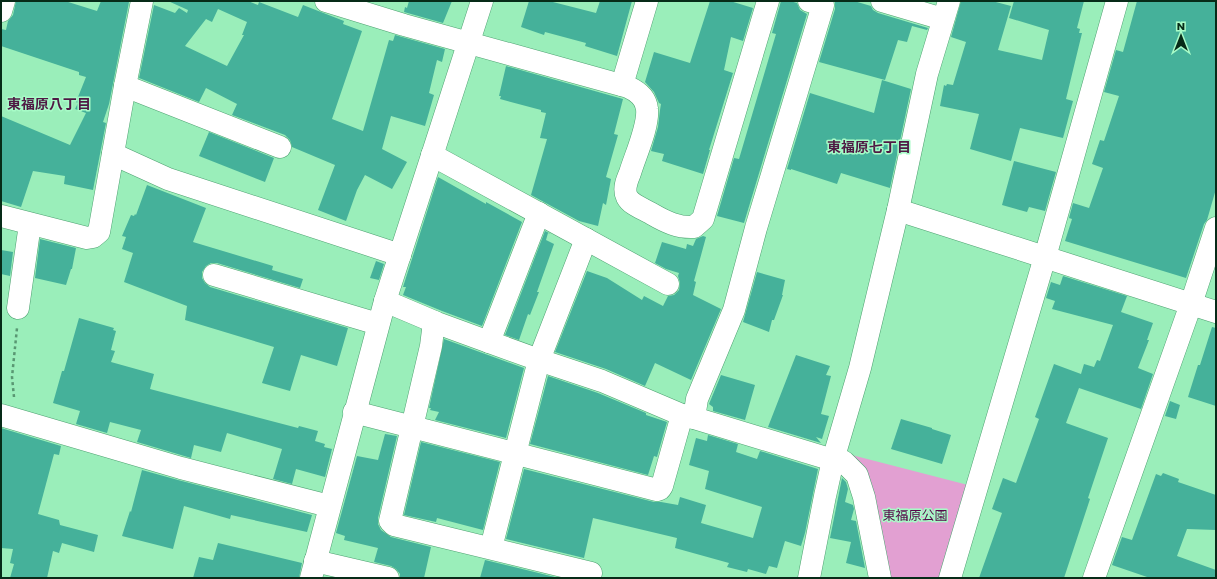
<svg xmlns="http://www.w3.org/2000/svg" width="1217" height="579" viewBox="0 0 1217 579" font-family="Poppins,'Noto Sans JP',sans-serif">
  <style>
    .green { fill: #e2a0d2 }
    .building { fill: #45b19a; fill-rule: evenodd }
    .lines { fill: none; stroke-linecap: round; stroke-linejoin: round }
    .minor-casing { stroke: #4ea171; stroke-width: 23 }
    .path { stroke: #599772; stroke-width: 2.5; stroke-dasharray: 3 3; stroke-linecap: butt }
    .minor { stroke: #fff; stroke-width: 22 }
    .labels { text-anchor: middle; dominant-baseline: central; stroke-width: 3; stroke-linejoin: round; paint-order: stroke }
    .park-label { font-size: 13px; fill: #560849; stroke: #a7fbc7 }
    .neighbourhood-label { font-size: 14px; font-weight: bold; fill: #4f1944; stroke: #a7fbc7 }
  </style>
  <rect width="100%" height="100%" fill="#9aeeba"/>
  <path class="green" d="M 844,453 L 968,485 L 941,578 L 885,578 Z"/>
  <g class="building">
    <path d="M 16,1 L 65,1 L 97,11 L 101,1 L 129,2 L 109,104 L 103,122 L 106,123 L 93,190 L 64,184 L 65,176 L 33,171 L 21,207 L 1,201 L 1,116 L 70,145 L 86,113 L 75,109 L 78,103 L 76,102 L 86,77 L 79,75 L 79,72 L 1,46 L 1,29 L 6,30 L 8,21 L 13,15 Z"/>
    <path d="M 168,1 L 248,1 L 258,5 L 259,2 L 298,17 L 303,5 L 344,21 L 343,24 L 362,31 L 332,119 L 363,131 L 389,40 L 393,41 L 395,35 L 445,49 L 442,62 L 437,60 L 429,93 L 434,95 L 425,126 L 391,116 L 382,149 L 407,162 L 392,189 L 365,175 L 357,190 L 346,221 L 318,210 L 335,165 L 292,147 L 290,140 L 285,135 L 232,115 L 237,104 L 206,88 L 199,102 L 139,78 L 154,5 L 175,13 L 179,8 L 187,13 L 188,10 ZM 218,9 L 247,22 L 242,35 L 244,35 L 227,66 L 185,46 L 206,19 L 212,22 Z"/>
    <path d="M 409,1 L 452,1 L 443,23 L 404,12 L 405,7 L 407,8 Z"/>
    <path d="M 529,1 L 549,1 L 596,13 L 600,1 L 632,1 L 617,56 L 585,46 L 586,43 L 545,32 L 544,35 L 521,27 Z"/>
    <path d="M 710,1 L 730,1 L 753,8 L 743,41 L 731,37 L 724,70 L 733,73 L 709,150 L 710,150 L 703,174 L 662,161 L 664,154 L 651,151 L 658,127 L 660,110 L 661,104 L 659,103 L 654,92 L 645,82 L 654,52 L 690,63 Z"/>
    <path d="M 781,1 L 790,1 L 797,3 L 800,10 L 807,14 L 744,223 L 717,216 L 734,158 L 739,159 L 776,34 L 772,33 Z"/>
    <path d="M 835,1 L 854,1 L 871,6 L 873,10 L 878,13 L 928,28 L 927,30 L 912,26 L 907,42 L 898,40 L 885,80 L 819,62 L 835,9 Z"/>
    <path d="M 961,1 L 992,1 L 1011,6 L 998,50 L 1042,60 L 1049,30 L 1009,18 L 1014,1 L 1084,1 L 1077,28 L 1080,29 L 1079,33 L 1082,33 L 1066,99 L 1073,101 L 1063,138 L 1020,128 L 1011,161 L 970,149 L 979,114 L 940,106 L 944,85 L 946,86 L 947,84 L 953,85 L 966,42 L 951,37 Z"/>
    <path d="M 1137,1 L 1216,1 L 1216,189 L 1207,220 L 1204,224 L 1186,278 L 1065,241 L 1072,219 L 1069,218 L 1073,203 L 1089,208 L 1103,168 L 1092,164 L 1100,140 L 1104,141 L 1119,96 L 1104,92 L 1116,50 L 1123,52 Z"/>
    <path d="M 506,66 L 623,99 L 614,134 L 618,135 L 606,177 L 611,179 L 606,205 L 603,203 L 598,226 L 579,221 L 531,195 L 547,139 L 540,138 L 546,113 L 541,112 L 541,110 L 500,99 L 501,96 L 499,96 Z"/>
    <path d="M 882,80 L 911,89 L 890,188 L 841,173 L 837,184 L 791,169 L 791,170 L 787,169 L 810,93 L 874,113 Z"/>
    <path d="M 209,132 L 274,158 L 265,182 L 199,156 Z"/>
    <path d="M 1014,161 L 1056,172 L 1045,211 L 1029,207 L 1027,212 L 1002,205 Z"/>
    <path d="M 438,177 L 486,204 L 486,202 L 522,222 L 482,326 L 442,311 L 403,295 L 406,287 L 403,287 Z"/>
    <path d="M 147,185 L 206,208 L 193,242 L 273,266 L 272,270 L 303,279 L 300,288 L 217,263 L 211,263 L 206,266 L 202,272 L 202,278 L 205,283 L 210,287 L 348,328 L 337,366 L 301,355 L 290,391 L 262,383 L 274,347 L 185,320 L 187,306 L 124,282 L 133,253 L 122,249 L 126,237 L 122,236 L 131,215 L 134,216 L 135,214 L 136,215 Z"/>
    <path d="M 545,231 L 551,234 L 548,233 L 546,240 L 554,244 L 537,292 L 539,292 L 530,315 L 528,314 L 519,340 L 505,335 Z"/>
    <path d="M 703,236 L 706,237 L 694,281 L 696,282 L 693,295 L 721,309 L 691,380 L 655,363 L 645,386 L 606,369 L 555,352 L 587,271 L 607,278 L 642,300 L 644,296 L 663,306 L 668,296 L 674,295 L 679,290 L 680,283 L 678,276 L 679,273 L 666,269 L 655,263 L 662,242 L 686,249 L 687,244 L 693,246 L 696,239 Z"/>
    <path d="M 40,239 L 76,248 L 72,269 L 71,269 L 66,285 L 35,278 Z"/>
    <path d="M 1,250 L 13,252 L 10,276 L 1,274 Z"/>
    <path d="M 376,261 L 384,264 L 379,280 L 370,278 Z"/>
    <path d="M 757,272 L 785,280 L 782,295 L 783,295 L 774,320 L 772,320 L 769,332 L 743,322 Z"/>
    <path d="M 1063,276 L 1127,296 L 1121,312 L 1153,323 L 1147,340 L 1149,340 L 1138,368 L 1153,374 L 1141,409 L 1079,388 L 1066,423 L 1108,438 L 1088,498 L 1090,499 L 1064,578 L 979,578 L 1002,513 L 992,509 L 1003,478 L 1016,483 L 1039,419 L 1035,417 L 1054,364 L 1081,374 L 1084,364 L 1094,367 L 1097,360 L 1100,361 L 1113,325 L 1052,309 L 1055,301 L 1046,298 L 1051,282 L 1060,285 Z"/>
    <path d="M 79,318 L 114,328 L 113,330 L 116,331 L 111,350 L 115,351 L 111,362 L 154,374 L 150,389 L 298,428 L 299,426 L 318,431 L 315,441 L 325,444 L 324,447 L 332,449 L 325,477 L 296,469 L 292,484 L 273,479 L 282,449 L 227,433 L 221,452 L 194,445 L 191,458 L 137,442 L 141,430 L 110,422 L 107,433 L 76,424 L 80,411 L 53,403 L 62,371 L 64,371 Z"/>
    <path d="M 1212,327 L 1216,328 L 1216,406 L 1188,397 L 1198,365 L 1200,365 Z"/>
    <path d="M 444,339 L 524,368 L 506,438 L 435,420 L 439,412 L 430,410 L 431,408 L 429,408 Z"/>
    <path d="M 796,355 L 830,366 L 826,375 L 831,376 L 821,414 L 829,416 L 822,439 L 816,437 L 821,443 L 768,427 Z"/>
    <path d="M 721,375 L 755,385 L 745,420 L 713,411 L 713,407 L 709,404 Z"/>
    <path d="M 548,376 L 598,393 L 646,413 L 646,415 L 667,422 L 657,457 L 654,456 L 648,475 L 530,444 Z"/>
    <path d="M 1170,401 L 1180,405 L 1176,419 L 1165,416 Z"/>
    <path d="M 901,419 L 932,428 L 932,429 L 951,435 L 942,464 L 891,449 Z"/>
    <path d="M 1,428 L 61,446 L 59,455 L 54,454 L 38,514 L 59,520 L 60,525 L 98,535 L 94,552 L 62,543 L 59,553 L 53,551 L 47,578 L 10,578 L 14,564 L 10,563 L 13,549 L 1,548 Z"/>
    <path d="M 385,434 L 397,436 L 378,518 L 378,524 L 381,530 L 391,537 L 431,547 L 424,578 L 400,578 L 400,574 L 396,569 L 391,566 L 374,562 L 378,548 L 344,540 L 345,536 L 336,533 L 357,456 L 378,460 Z"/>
    <path d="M 708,435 L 738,444 L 736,452 L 757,459 L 760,451 L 818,469 L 805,533 L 801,546 L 785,541 L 777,568 L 769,566 L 766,574 L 748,569 L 747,572 L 727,567 L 729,563 L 675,548 L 677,538 L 593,518 L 584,558 L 506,539 L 524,469 L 654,502 L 661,502 L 678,505 L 680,497 L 706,505 L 701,523 L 753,538 L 762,507 L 705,489 L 709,471 L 689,465 L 696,438 L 707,441 Z"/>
    <path d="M 421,442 L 500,462 L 483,530 L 437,518 L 436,522 L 404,515 Z"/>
    <path d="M 142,470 L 178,480 L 312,515 L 307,532 L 231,515 L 230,519 L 184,506 L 173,549 L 122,536 L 130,511 L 131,512 Z"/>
    <path d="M 1163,473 L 1179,479 L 1178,482 L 1216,495 L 1216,530 L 1187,529 L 1177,556 L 1216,570 L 1216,578 L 1150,578 L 1112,565 L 1122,537 L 1132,540 L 1156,474 L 1161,476 Z"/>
    <path d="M 842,478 L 846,482 L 848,489 L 845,502 L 853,505 L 854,509 L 851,520 L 856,521 L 865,568 L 846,563 L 851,542 L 830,538 Z"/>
    <path d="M 218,543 L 302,563 L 299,578 L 193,578 L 199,557 L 213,560 Z"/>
    <path d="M 485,560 L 559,578 L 480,578 Z"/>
  </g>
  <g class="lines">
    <g class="minor-casing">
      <g id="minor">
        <path d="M 326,1 L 404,25 L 628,87 C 637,91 646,98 647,109 C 649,126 635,156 630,173 C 627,180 623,189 627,197 C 631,205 644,209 652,214 C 666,222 678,228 694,227 L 703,219 L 768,1"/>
        <path d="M 882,1 L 943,19"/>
        <path d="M 1,11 L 4,1"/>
        <path d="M 622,85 L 647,1"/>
        <path d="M 125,86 L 280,147"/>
        <path d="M 113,154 L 168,179 L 400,255"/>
        <path d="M 432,155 L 668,284"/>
        <path d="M 898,210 L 1216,312"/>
        <path d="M 1,216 L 87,238 L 93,237 L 99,232 L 125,86 L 142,1"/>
        <path d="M 214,275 L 378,324"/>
        <path d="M 385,301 L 437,323 L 489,342 L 539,360 L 602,381 L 682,415 L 694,418 L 833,460"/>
        <path d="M 18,308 L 30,224"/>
        <path d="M 434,322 L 431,346 L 390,521 L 394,525 L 591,573"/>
        <path d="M 489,342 L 539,213"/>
        <path d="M 354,412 L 657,490 L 660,489 L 662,486 L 682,415"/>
        <path d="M 1,415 L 181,468 L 329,506"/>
        <path d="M 694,418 L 697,399 L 734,310 L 756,228 L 823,5 L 809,1"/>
        <path d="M 834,456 L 844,462 L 857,475 L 864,497 L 880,578"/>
        <path d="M 491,548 L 539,360 L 586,239"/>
        <path d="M 315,561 L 388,578"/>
        <path d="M 311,578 L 385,301 L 482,1"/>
        <path d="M 809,578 L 825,496 L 833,460 L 860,368 L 898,210 L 927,74 L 949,1"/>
        <path d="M 950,578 L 1045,257 L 1117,1"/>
        <path d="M 1094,578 L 1191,304 L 1216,228"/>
      </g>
    </g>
    <path class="path" d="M 14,397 L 12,377 L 17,328"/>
    <use href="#minor" class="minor"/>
  </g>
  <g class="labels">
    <g class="park-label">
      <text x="915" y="515">東福原公園</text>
    </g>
    <g class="neighbourhood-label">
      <text x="49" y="104">東福原八丁目</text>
      <text x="869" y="147">東福原七丁目</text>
    </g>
  </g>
  <rect width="1217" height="579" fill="none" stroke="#072b18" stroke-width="4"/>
  <g transform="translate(1181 36)" stroke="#a7fbc7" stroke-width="3" paint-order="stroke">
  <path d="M0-3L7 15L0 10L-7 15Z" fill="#072b18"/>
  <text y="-6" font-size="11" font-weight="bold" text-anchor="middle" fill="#072b18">N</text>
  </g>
</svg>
